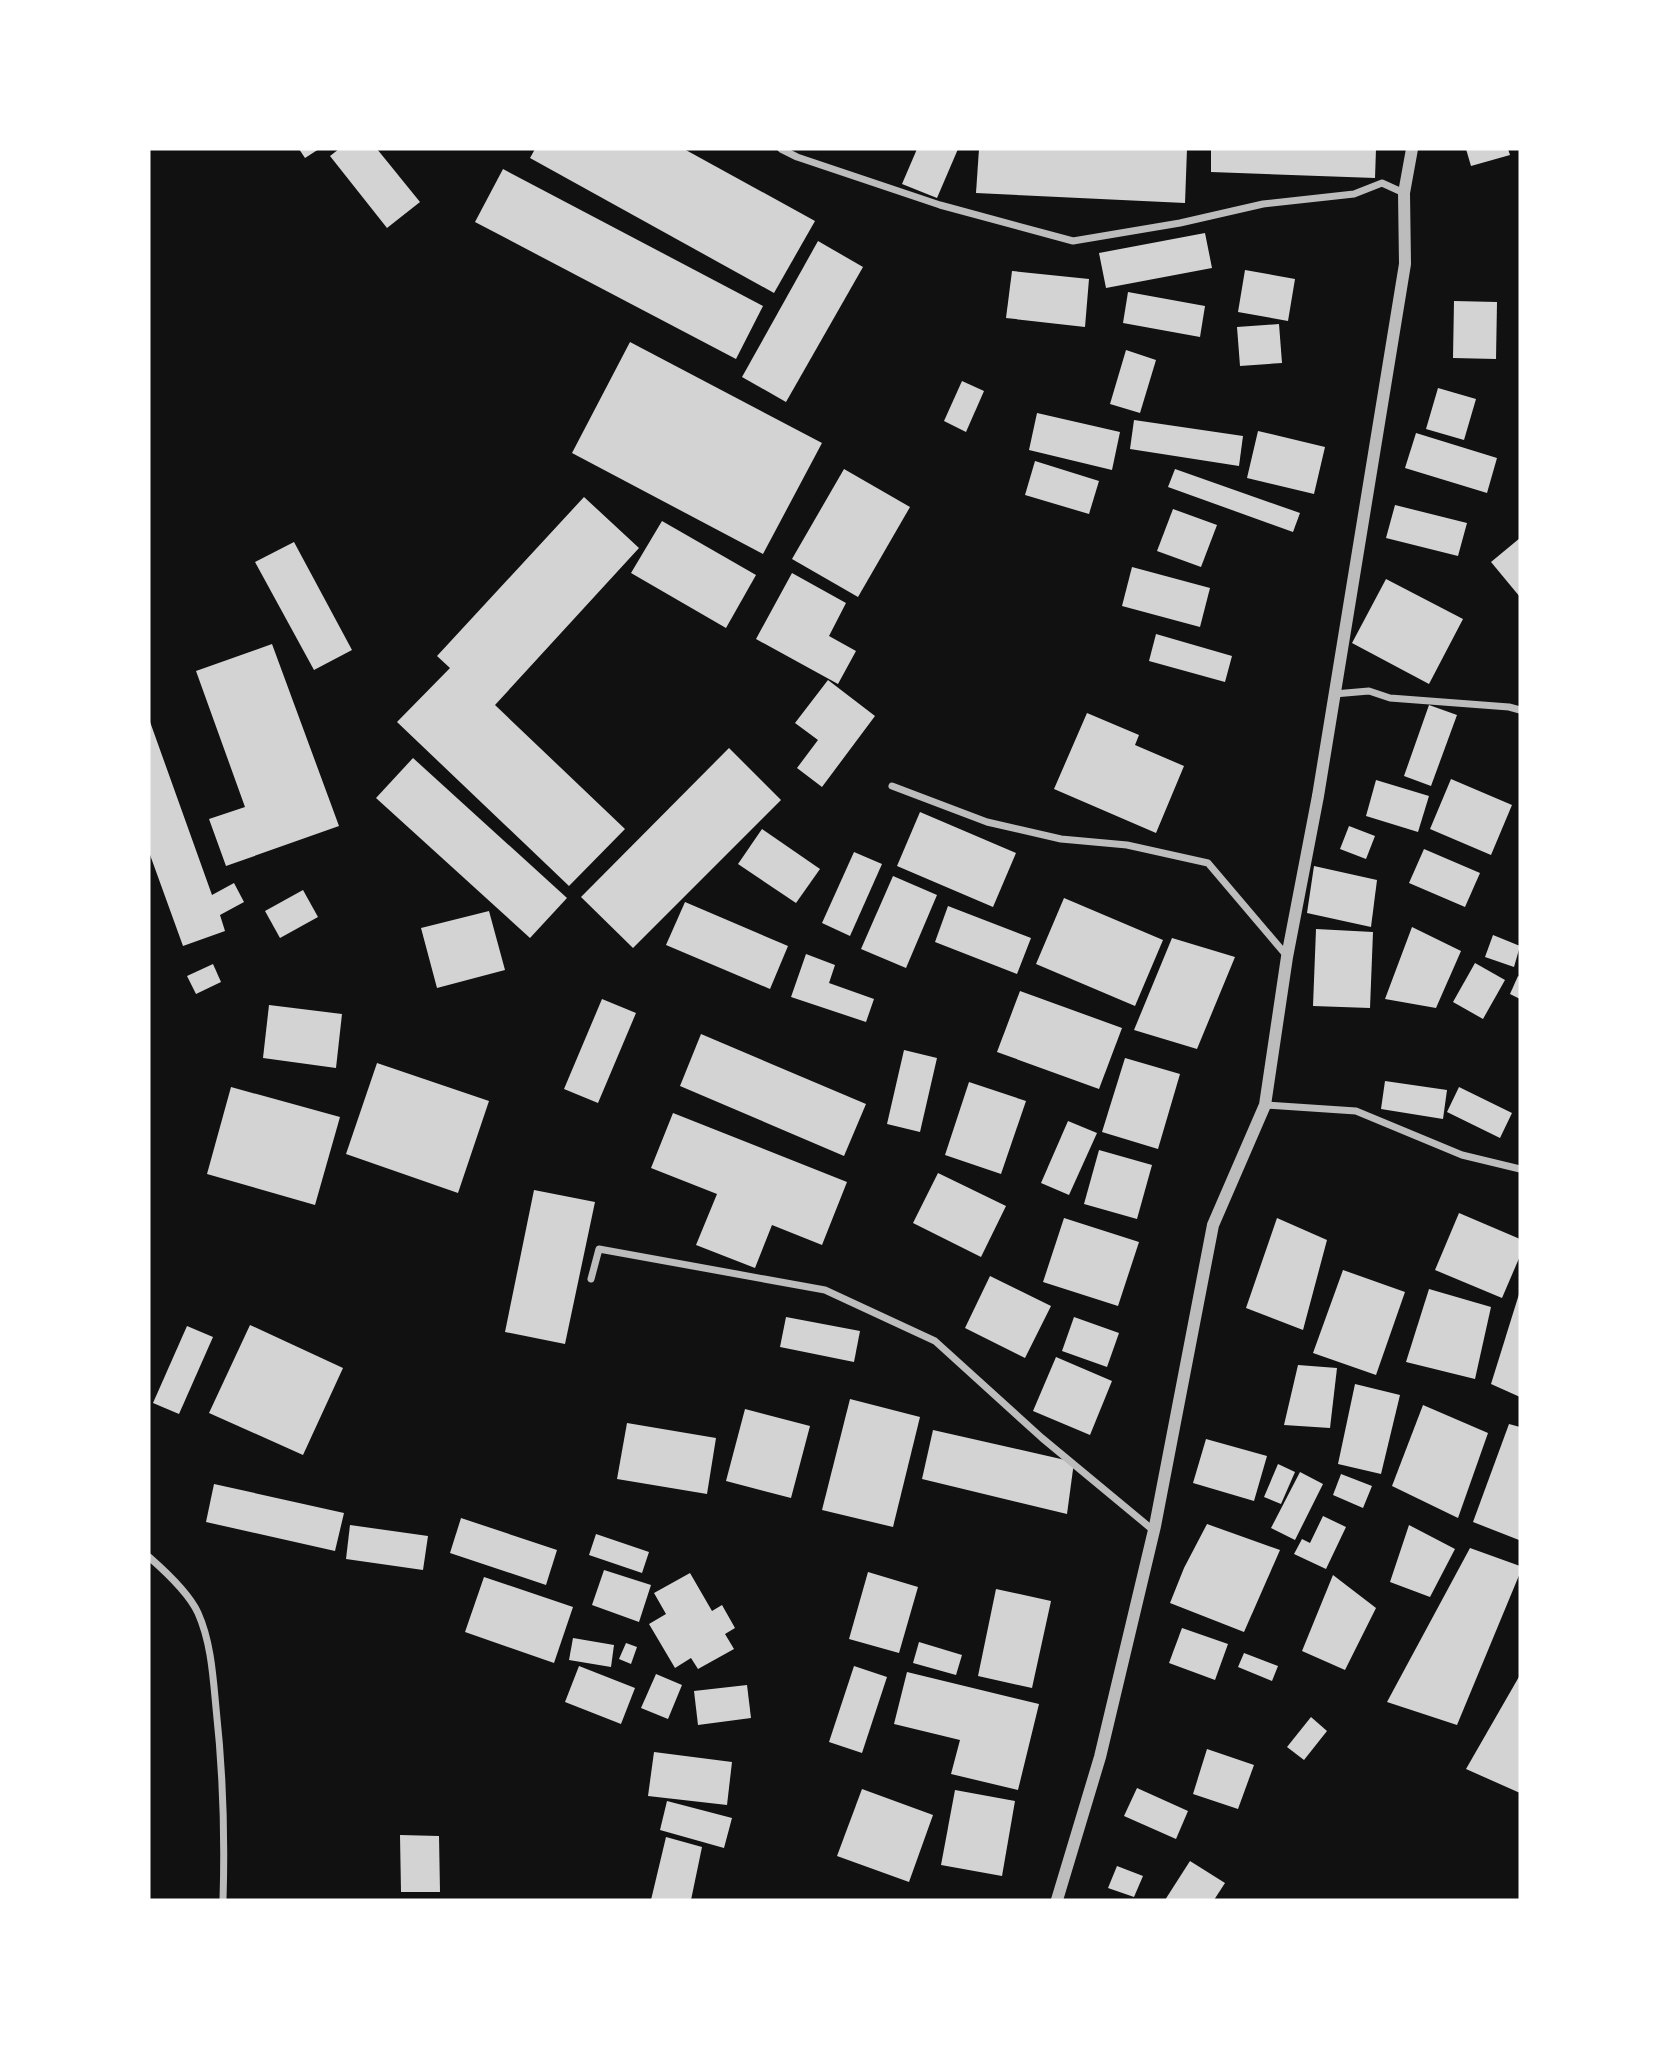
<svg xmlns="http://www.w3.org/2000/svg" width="1669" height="2049" viewBox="0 0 1669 2049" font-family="Rubik,sans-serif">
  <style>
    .building { fill: #d3d3d3 }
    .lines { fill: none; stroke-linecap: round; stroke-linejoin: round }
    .minor { stroke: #bcbcbc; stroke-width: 7 }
    .tertiary { stroke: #bcbcbc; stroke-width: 12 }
  </style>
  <rect width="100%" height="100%" fill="#111"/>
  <g class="building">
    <path d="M 299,149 L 319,149 L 305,158 Z"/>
    <path d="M 339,149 L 377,149 L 420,202 L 387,228 L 330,156 Z"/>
    <path d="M 535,149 L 684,149 L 815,221 L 774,293 L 530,158 Z"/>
    <path d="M 917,149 L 958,149 L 937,198 L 902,184 Z"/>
    <path d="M 979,149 L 1187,149 L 1185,203 L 976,193 Z"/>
    <path d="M 1211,149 L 1376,149 L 1375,178 L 1211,172 Z"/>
    <path d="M 1466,149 L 1508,149 L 1510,155 L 1471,166 Z"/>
    <path d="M 503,169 L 763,306 L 736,359 L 475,222 Z"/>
    <path d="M 1205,233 L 1212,268 L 1106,288 L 1099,253 Z"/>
    <path d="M 818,241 L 863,267 L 786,402 L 742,377 Z"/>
    <path d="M 1245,270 L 1295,279 L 1288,321 L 1238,312 Z"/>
    <path d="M 1012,271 L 1089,279 L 1085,327 L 1006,318 Z"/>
    <path d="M 1128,292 L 1205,306 L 1200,337 L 1123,323 Z"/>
    <path d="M 1454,301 L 1497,302 L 1496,359 L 1453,358 Z"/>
    <path d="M 1279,324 L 1282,363 L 1240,366 L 1237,327 Z"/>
    <path d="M 630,342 L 822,443 L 763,554 L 572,453 Z"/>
    <path d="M 1126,350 L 1156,360 L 1140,413 L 1110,404 Z"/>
    <path d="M 962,381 L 984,391 L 966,432 L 944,421 Z"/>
    <path d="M 1438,388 L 1476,399 L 1464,440 L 1426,429 Z"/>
    <path d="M 1037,413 L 1120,432 L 1112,470 L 1029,450 Z"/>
    <path d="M 1134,420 L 1243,436 L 1239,466 L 1130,449 Z"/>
    <path d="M 1258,431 L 1325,447 L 1314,494 L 1247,478 Z"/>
    <path d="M 1416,433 L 1497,458 L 1487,493 L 1405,468 Z"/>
    <path d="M 1035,461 L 1099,481 L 1089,514 L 1025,495 Z"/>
    <path d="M 844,469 L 910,507 L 858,597 L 792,559 Z"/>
    <path d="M 1175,469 L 1300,513 L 1293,532 L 1168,487 Z"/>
    <path d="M 584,497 L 639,548 L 495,705 L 625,829 L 569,886 L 397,722 L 450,668 L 437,656 Z"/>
    <path d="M 1395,505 L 1467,523 L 1458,556 L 1386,538 Z"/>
    <path d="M 1173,509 L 1217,525 L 1201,567 L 1157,551 Z"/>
    <path d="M 662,521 L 756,575 L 726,628 L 631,573 Z"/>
    <path d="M 1520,538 L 1520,597 L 1491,562 Z"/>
    <path d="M 294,542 L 352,650 L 314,670 L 255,562 Z"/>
    <path d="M 1132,567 L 1210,588 L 1200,627 L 1122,606 Z"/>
    <path d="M 792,573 L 846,603 L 829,636 L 856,651 L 838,684 L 756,639 Z"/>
    <path d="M 1386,579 L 1463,619 L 1429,684 L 1352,643 Z"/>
    <path d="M 1156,634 L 1232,656 L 1225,682 L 1149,661 Z"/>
    <path d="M 272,644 L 339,826 L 226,866 L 209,819 L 245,807 L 196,671 Z"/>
    <path d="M 828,680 L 875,716 L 822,787 L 797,768 L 818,740 L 795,723 Z"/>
    <path d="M 1429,705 L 1457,715 L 1431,786 L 1404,776 Z"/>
    <path d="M 1087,713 L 1139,735 L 1135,745 L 1184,766 L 1156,833 L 1054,789 Z"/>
    <path d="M 149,719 L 212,895 L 234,883 L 244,902 L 220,915 L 225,931 L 183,946 L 149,852 Z"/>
    <path d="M 729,748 L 781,800 L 633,948 L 581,897 Z"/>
    <path d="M 413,758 L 567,898 L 530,938 L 376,798 Z"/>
    <path d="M 1451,779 L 1512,805 L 1491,855 L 1430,829 Z"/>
    <path d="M 1376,780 L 1429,796 L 1418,832 L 1366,816 Z"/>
    <path d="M 920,812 L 1016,853 L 993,907 L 897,866 Z"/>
    <path d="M 1349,826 L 1375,836 L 1366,859 L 1340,849 Z"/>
    <path d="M 762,829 L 820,869 L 796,903 L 738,864 Z"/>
    <path d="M 1424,849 L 1480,873 L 1465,907 L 1409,883 Z"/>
    <path d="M 854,852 L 882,864 L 850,936 L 822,923 Z"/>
    <path d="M 1314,866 L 1377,880 L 1371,927 L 1307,913 Z"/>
    <path d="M 893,876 L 937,895 L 906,968 L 861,949 Z"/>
    <path d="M 303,890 L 318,917 L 280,938 L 265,911 Z"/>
    <path d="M 1064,898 L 1163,940 L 1135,1006 L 1036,964 Z"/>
    <path d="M 685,902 L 788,946 L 770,989 L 666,945 Z"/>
    <path d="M 948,906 L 1031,938 L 1017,974 L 935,942 Z"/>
    <path d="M 489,911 L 505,970 L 437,988 L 421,928 Z"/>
    <path d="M 1412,927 L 1461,951 L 1436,1008 L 1385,999 Z"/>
    <path d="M 1316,929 L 1373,932 L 1370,1008 L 1313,1006 Z"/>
    <path d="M 1493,935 L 1520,946 L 1514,967 L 1485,957 Z"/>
    <path d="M 1172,938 L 1235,957 L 1197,1049 L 1134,1030 Z"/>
    <path d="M 806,954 L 835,965 L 829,983 L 874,999 L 866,1022 L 791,997 Z"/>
    <path d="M 1475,963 L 1505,980 L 1483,1019 L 1453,1002 Z"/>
    <path d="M 213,964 L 221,982 L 196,994 L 187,976 Z"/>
    <path d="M 1518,976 L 1520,977 L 1520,999 L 1510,994 Z"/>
    <path d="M 1020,991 L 1122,1028 L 1099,1089 L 997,1052 Z"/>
    <path d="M 602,999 L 636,1013 L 598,1103 L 564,1089 Z"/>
    <path d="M 269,1005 L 342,1014 L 336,1068 L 263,1058 Z"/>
    <path d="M 701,1034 L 866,1104 L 844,1156 L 680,1086 Z"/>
    <path d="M 904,1050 L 937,1058 L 920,1132 L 887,1124 Z"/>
    <path d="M 1125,1058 L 1180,1074 L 1158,1149 L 1102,1132 Z"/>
    <path d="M 377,1063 L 489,1101 L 458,1193 L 346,1154 Z"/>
    <path d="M 1385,1081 L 1447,1090 L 1443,1119 L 1381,1109 Z"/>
    <path d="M 969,1082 L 1026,1101 L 1001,1174 L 945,1155 Z"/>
    <path d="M 231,1087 L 340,1117 L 315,1205 L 207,1174 Z"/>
    <path d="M 1459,1087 L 1512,1113 L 1500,1138 L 1447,1112 Z"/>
    <path d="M 673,1113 L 847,1182 L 822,1245 L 772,1225 L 755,1268 L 696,1245 L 717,1194 L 651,1168 Z"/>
    <path d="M 1068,1121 L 1097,1133 L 1069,1195 L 1041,1183 Z"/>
    <path d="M 1099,1150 L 1152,1165 L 1137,1219 L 1084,1204 Z"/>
    <path d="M 938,1173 L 1006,1206 L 981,1257 L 913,1223 Z"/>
    <path d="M 534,1190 L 595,1202 L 565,1344 L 505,1332 Z"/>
    <path d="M 1459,1213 L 1520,1239 L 1520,1256 L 1502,1298 L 1435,1270 Z"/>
    <path d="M 1064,1218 L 1139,1242 L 1118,1306 L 1043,1282 Z"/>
    <path d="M 1277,1218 L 1327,1240 L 1303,1330 L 1246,1308 Z"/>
    <path d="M 1343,1270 L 1405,1292 L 1376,1375 L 1313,1353 Z"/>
    <path d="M 990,1276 L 1051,1306 L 1025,1358 L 965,1328 Z"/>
    <path d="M 1429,1289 L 1491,1307 L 1475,1379 L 1406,1362 Z"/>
    <path d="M 1520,1291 L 1520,1397 L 1491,1384 Z"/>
    <path d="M 786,1317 L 860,1331 L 854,1362 L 780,1347 Z"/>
    <path d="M 1074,1317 L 1119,1333 L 1107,1367 L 1062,1351 Z"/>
    <path d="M 250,1325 L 343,1368 L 303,1455 L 209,1413 Z"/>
    <path d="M 187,1326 L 213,1337 L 179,1414 L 153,1403 Z"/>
    <path d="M 1056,1357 L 1112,1381 L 1090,1435 L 1033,1411 Z"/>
    <path d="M 1298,1365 L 1337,1368 L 1330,1428 L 1284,1425 Z"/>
    <path d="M 1355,1384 L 1400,1395 L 1381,1474 L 1338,1464 Z"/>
    <path d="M 850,1399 L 920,1417 L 893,1527 L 822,1510 Z"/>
    <path d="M 1423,1405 L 1488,1433 L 1458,1518 L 1392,1486 Z"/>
    <path d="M 745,1409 L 810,1426 L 791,1498 L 726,1481 Z"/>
    <path d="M 627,1423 L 716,1438 L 707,1494 L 617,1479 Z"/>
    <path d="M 1509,1424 L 1520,1427 L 1519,1540 L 1473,1522 Z"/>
    <path d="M 933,1430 L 1074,1462 L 1067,1514 L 922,1479 Z"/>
    <path d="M 1206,1439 L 1267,1456 L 1254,1501 L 1193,1483 Z"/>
    <path d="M 1278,1464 L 1295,1472 L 1281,1504 L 1264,1497 Z"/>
    <path d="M 1300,1472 L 1323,1484 L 1295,1540 L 1271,1528 Z"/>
    <path d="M 1341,1474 L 1372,1486 L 1363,1508 L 1333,1495 Z"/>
    <path d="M 214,1484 L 344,1513 L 335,1551 L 206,1522 Z"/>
    <path d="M 1323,1516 L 1346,1527 L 1326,1569 L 1294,1554 L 1302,1539 L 1310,1543 Z"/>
    <path d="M 461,1518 L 557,1550 L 546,1585 L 450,1553 Z"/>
    <path d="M 1207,1524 L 1280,1550 L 1244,1632 L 1170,1603 L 1184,1568 Z"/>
    <path d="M 350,1525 L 428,1536 L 423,1570 L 346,1559 Z"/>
    <path d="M 1409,1525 L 1455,1549 L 1430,1597 L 1390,1582 Z"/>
    <path d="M 596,1534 L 649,1552 L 642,1573 L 589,1555 Z"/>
    <path d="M 1470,1548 L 1520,1566 L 1520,1573 L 1457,1725 L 1387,1702 Z"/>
    <path d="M 604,1570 L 651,1585 L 639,1622 L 592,1605 Z"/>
    <path d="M 868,1572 L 918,1587 L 899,1653 L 849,1639 Z"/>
    <path d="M 690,1573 L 712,1611 L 722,1605 L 735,1628 L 725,1634 L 734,1649 L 698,1669 L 691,1658 L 675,1668 L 649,1624 L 666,1614 L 654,1593 Z"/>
    <path d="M 1333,1575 L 1376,1608 L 1345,1670 L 1302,1651 Z"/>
    <path d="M 484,1577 L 573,1607 L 554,1663 L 465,1632 Z"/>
    <path d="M 996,1589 L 1051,1601 L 1032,1688 L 978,1676 Z"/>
    <path d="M 1182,1628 L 1228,1644 L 1215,1680 L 1169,1663 Z"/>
    <path d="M 573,1638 L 614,1645 L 611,1667 L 569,1660 Z"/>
    <path d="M 919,1642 L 962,1655 L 956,1675 L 913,1663 Z"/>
    <path d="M 626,1643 L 637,1647 L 631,1664 L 619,1659 Z"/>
    <path d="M 1244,1653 L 1278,1666 L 1272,1681 L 1238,1667 Z"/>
    <path d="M 579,1666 L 635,1688 L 621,1724 L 565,1702 Z"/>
    <path d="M 854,1666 L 887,1677 L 862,1753 L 829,1742 Z"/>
    <path d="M 907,1672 L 1039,1704 L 1018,1790 L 951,1774 L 960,1740 L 894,1724 Z"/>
    <path d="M 656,1674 L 682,1685 L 668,1719 L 641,1708 Z"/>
    <path d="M 1520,1675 L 1520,1793 L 1466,1769 Z"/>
    <path d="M 747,1685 L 751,1718 L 698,1725 L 694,1691 Z"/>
    <path d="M 1311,1717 L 1327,1731 L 1304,1760 L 1287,1747 Z"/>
    <path d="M 1207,1749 L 1254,1765 L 1238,1809 L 1193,1794 Z"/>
    <path d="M 654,1752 L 732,1762 L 727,1805 L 648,1796 Z"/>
    <path d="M 1137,1788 L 1188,1811 L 1176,1839 L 1124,1816 Z"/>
    <path d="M 862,1789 L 933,1815 L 909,1882 L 837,1856 Z"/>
    <path d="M 955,1790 L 1015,1801 L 1002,1876 L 941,1865 Z"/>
    <path d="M 667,1801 L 732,1818 L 724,1848 L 660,1830 Z"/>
    <path d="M 400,1835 L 439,1836 L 440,1892 L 401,1892 Z"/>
    <path d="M 666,1837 L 702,1847 L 691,1900 L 651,1900 Z"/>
    <path d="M 1190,1861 L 1225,1883 L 1214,1900 L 1165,1900 Z"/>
    <path d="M 1117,1866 L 1143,1876 L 1134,1897 L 1108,1888 Z"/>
  </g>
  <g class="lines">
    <g class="minor">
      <path d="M 781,149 L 797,157 L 940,205 L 1073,241 L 1180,223 L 1263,204 L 1354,194 L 1382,183 L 1404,193"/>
      <path d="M 1334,694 L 1369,691 L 1390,698 L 1509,707 L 1520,710"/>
      <path d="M 892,786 L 987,822 L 1061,839 L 1127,845 L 1208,863 L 1287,956"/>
      <path d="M 1265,1105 L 1356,1111 L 1462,1155 L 1520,1169"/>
      <path d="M 591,1279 L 599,1249 L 825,1290 L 935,1341 L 1042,1438 L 1153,1530"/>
      <path d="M 149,1557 C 165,1571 189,1593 198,1613 C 211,1642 213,1676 216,1708 C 223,1772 225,1836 223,1900"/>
    </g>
    <path class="tertiary" d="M 1057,1900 L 1100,1757 L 1155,1526 L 1213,1225 L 1265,1105 L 1287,957 L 1318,796 L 1405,264 L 1404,193 L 1412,149"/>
  </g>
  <rect width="1669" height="2049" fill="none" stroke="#ffffff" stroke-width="301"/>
</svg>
